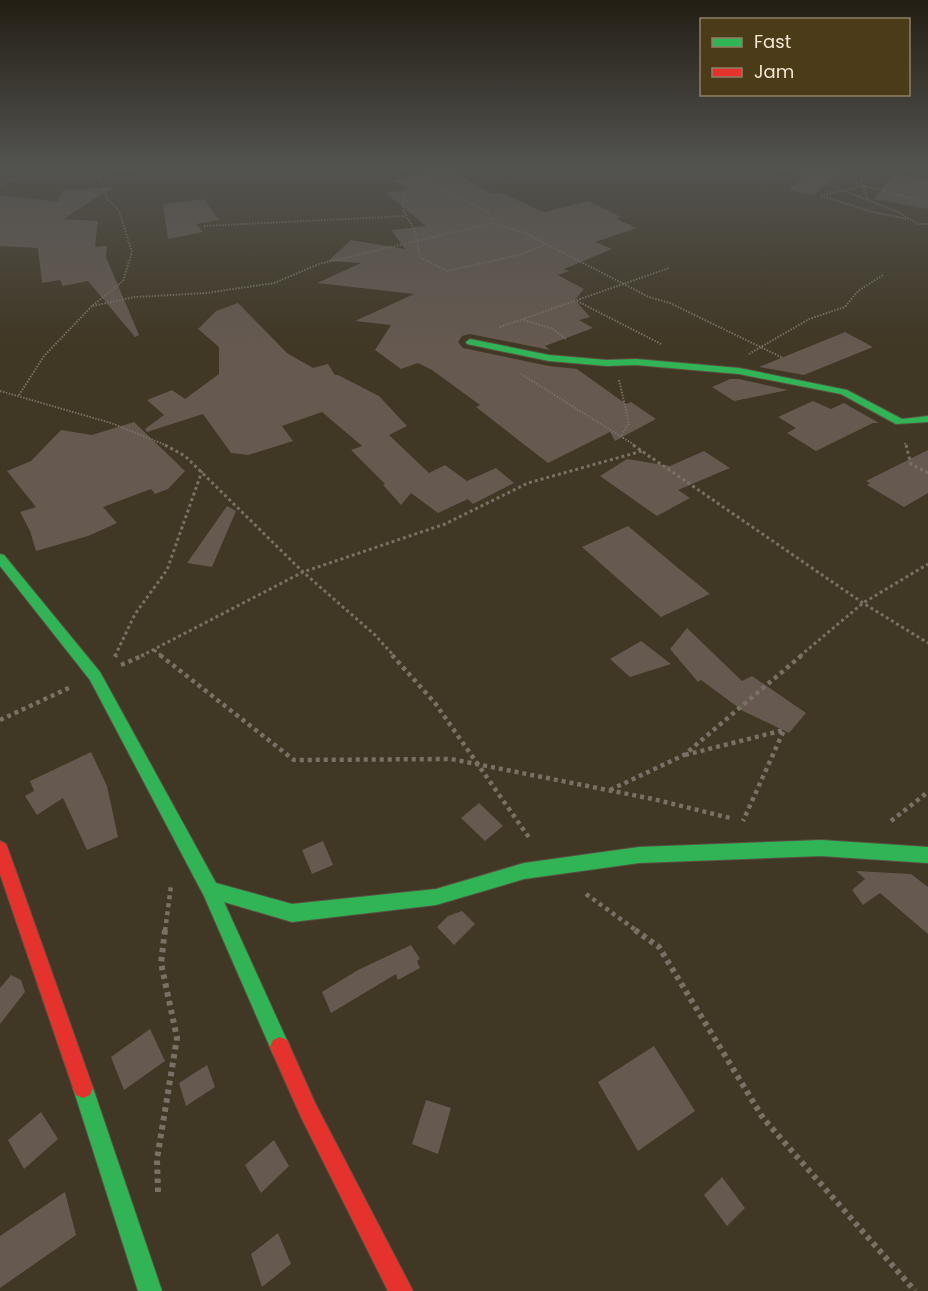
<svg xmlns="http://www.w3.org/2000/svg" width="928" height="1291" viewBox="0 0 928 1291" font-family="Poppins,sans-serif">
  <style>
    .building { fill: #655950 }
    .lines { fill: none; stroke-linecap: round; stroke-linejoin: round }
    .fast-casing { stroke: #5a5242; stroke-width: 2 }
    .jam-casing { stroke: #5a5242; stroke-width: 2 }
    .path-far3 { stroke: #777265; stroke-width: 2; stroke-dasharray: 1.5 1.5; stroke-linecap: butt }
    .path-far2 { stroke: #777265; stroke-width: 3; stroke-dasharray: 3 3; stroke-linecap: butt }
    .path-far1 { stroke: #777265; stroke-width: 4.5; stroke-dasharray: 4 4; stroke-linecap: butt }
    .path { stroke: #777265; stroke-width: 6; stroke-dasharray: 4.5 4.5; stroke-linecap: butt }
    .fast { fill: #30b455; fill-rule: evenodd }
    .jam { fill: #e5322d; fill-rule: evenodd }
  </style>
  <rect width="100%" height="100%" fill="#403724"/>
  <g class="building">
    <path d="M 812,165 L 840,170 L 814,195 L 789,190 Z"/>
    <path d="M 446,169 L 493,194 L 499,192 L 544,212 L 589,201 L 621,217 L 616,219 L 637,228 L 595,242 L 612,249 L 564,269 L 569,271 L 558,275 L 584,289 L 575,300 L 590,317 L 579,320 L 593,328 L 545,346 L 550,350 L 470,334 L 462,336 L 458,342 L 463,348 L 549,366 L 577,369 L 626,404 L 631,402 L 656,419 L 615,441 L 610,432 L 548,463 L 476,407 L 480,405 L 432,370 L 418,363 L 401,369 L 375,350 L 391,325 L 355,321 L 414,294 L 317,283 L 361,263 L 328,261 L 351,240 L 405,249 L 391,230 L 426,226 L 386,193 L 410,189 L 392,180 Z"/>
    <path d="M 894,174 L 928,180 L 928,209 L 874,199 Z"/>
    <path d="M 112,187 L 64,219 L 98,221 L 95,247 L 107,246 L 106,257 L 139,335 L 135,337 L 88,281 L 63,286 L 60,280 L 42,283 L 38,248 L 0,246 L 0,195 L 58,202 L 63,190 Z"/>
    <path d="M 204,199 L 219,220 L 196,224 L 203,232 L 168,239 L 163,204 Z"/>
    <path d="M 238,303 L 287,353 L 313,368 L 328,364 L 335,375 L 338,375 L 379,396 L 407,426 L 389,435 L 429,473 L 445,465 L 467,481 L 496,468 L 514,483 L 473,504 L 468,499 L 438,513 L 411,493 L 401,505 L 383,485 L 385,484 L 351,450 L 362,446 L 322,412 L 282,426 L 293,441 L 248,455 L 231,453 L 203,414 L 147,432 L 145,429 L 164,415 L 147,400 L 172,390 L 185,399 L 219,374 L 219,347 L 198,329 L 216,311 Z"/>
    <path d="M 845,332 L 873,347 L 804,375 L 759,367 Z"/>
    <path d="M 730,379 L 739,379 L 788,390 L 734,401 L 712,387 Z"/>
    <path d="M 813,401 L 831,409 L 844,403 L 879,423 L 873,423 L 816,451 L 787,433 L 796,428 L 778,417 Z"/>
    <path d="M 134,422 L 185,471 L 168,489 L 155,494 L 151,489 L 103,507 L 117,523 L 88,536 L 36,551 L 30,531 L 20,512 L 36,507 L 7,471 L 31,461 L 61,430 L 92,435 Z"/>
    <path d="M 928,450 L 928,493 L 904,507 L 867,485 L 870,483 L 866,481 Z"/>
    <path d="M 704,451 L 730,468 L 678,490 L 690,498 L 657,516 L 600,476 L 627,459 L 670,466 Z"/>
    <path d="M 227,506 L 236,511 L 212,567 L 187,563 Z"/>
    <path d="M 628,526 L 678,568 L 710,594 L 661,617 L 582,547 Z"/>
    <path d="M 687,628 L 742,681 L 752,676 L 806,713 L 789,733 L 743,711 L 701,680 L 698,682 L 670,649 Z"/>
    <path d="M 641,641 L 671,664 L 630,677 L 610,659 Z"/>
    <path d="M 91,752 L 107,786 L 118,837 L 87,850 L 63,798 L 37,815 L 25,796 L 34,791 L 30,781 Z"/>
    <path d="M 479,803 L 503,826 L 485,841 L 461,818 Z"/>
    <path d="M 323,841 L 333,865 L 312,874 L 302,850 Z"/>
    <path d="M 856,871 L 911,874 L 928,887 L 928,934 L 880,893 L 863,905 L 852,890 L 865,879 Z"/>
    <path d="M 462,911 L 475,924 L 454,945 L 437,927 L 448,916 Z"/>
    <path d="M 411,945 L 420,959 L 417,961 L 420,968 L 398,980 L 396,974 L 331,1013 L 322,992 L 358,970 Z"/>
    <path d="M 11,975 L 21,980 L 25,992 L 0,1024 L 0,988 Z"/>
    <path d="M 150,1029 L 165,1061 L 124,1090 L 111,1057 Z"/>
    <path d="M 654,1046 L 695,1111 L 638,1151 L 598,1082 Z"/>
    <path d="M 207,1065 L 215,1087 L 186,1106 L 179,1083 Z"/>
    <path d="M 426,1100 L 451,1108 L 438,1154 L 412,1144 Z"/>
    <path d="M 41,1112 L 58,1139 L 24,1169 L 8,1140 Z"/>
    <path d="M 274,1140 L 289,1166 L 261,1193 L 245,1165 Z"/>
    <path d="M 722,1177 L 745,1208 L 727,1226 L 704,1195 Z"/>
    <path d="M 65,1192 L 76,1235 L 0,1288 L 0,1236 Z"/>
    <path d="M 278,1233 L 291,1264 L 262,1287 L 251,1254 Z"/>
  </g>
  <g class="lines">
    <g class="fast-casing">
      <g id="fast">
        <path d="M 470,339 L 549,355 L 607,360 L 636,359 L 739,368 L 847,390 L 902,419 L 928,416 L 928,422 L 896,424 L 841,394 L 739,374 L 636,365 L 607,366 L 549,361 L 467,344 L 466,342 Z"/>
        <path d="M 0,554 L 4,555 L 100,672 L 216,883 L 292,904 L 436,889 L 524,863 L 639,847 L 821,840 L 928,847 L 928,863 L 821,856 L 639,863 L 524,879 L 436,905 L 292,922 L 224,902 L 290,1047 L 287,1054 L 280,1057 L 273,1054 L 204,896 L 90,680 L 0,566 Z"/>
        <path d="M 83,1078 L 90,1081 L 93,1088 L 162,1291 L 138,1291 L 73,1088 L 76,1081 Z"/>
      </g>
    </g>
    <g class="jam-casing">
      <g id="jam">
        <path d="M 0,841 L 6,844 L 8,849 L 93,1088 L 90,1095 L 83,1098 L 76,1095 L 73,1088 L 0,874 Z"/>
        <path d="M 280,1037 L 287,1040 L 315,1103 L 413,1291 L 388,1291 L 301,1117 L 273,1054 L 270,1047 L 273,1040 Z"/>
      </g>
    </g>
    <g class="path-far3">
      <path d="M 398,164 L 411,175 L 488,212 L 493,223 L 525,233 L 649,297 L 670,303 L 783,358"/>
      <path d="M 767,164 L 809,177 L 868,200"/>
      <path d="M 833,164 L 842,175 L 863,186 L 868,200 L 898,212 L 918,224 L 928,224"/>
      <path d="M 863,164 L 860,172 L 863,186 L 928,202"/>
      <path d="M 907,164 L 928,190"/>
      <path d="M 923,164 L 928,167"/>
      <path d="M 108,173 L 110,164"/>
      <path d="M 14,175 L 15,164"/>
      <path d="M 95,176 L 150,164"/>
      <path d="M 415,177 L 414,182 L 405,193 L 403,210 L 414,229 L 421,258 L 447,271 L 519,255 L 546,244"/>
      <path d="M 0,186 C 33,165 64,172 100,179 L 107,198 L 119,211 L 132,252 L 123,281 L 92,306 L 135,297 L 206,293 L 274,283 L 319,264 L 493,223"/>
      <path d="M 821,196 L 873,212 L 907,219"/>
      <path d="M 821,196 L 863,186"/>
      <path d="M 204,226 L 406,216"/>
      <path d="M 577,301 L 661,344"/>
      <path d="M 524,320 L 553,329 L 566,339"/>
      <path d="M 500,327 L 669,268"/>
      <path d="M 749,354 L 809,319 L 845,307 L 858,291 L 883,275"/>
      <path d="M 521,374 L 636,446"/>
      <path d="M 619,380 L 629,423 L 621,436"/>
      <path d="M 0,391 L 111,423 L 168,446"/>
      <path d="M 19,395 L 44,356 L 92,306"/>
      <path d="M 905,443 L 906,446"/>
    </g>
    <g class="path-far2">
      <path d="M 165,445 L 185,456 L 303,572 L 375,635 L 394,656"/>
      <path d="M 633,445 L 863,603 L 928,643"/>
      <path d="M 906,445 L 911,464 L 928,473"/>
      <path d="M 154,650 L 162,656"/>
      <path d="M 115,656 L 135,614 L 167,570 L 202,471"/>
      <path d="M 141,656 L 303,572 L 445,524 L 528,483 L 642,451"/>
      <path d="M 800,656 L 863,603 L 928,564"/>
    </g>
    <g class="path-far1">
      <path d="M 160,655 L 294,760 L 451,759 L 653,799 L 730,818"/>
      <path d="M 392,655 L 435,703 L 530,839"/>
      <path d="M 115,657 L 116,655"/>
      <path d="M 121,665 L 144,655"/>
      <path d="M 0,720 L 71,687"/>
      <path d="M 685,755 L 784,730 L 743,821"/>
      <path d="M 610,790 L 684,755 L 802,655"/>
      <path d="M 891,821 L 928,792"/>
      <path d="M 586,894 L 637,931"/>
      <path d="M 165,931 L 171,886"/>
    </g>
    <g class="path">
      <path d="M 635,930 L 659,947 L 763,1118 L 915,1291"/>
      <path d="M 158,1192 L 157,1159 L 177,1038 L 161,963 L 165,930"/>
    </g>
    <use href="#fast" class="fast"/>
    <use href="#jam" class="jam"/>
  </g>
  <linearGradient id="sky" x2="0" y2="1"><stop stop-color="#231e14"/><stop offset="0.48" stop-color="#535350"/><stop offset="1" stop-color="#535350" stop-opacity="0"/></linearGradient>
  <rect width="928" height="345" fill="url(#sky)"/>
  <rect x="700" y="18" width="210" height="78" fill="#4b3b19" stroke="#8d8064" stroke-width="1.5"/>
  <rect x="712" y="38" width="30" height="9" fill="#30b455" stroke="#8d8064" stroke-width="1.5"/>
  <text x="754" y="48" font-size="18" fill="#f1e7d4">Fast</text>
  <rect x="712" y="68" width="30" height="9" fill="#e5322d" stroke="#8d8064" stroke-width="1.5"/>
  <text x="754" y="78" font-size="18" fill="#f1e7d4">Jam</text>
</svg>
